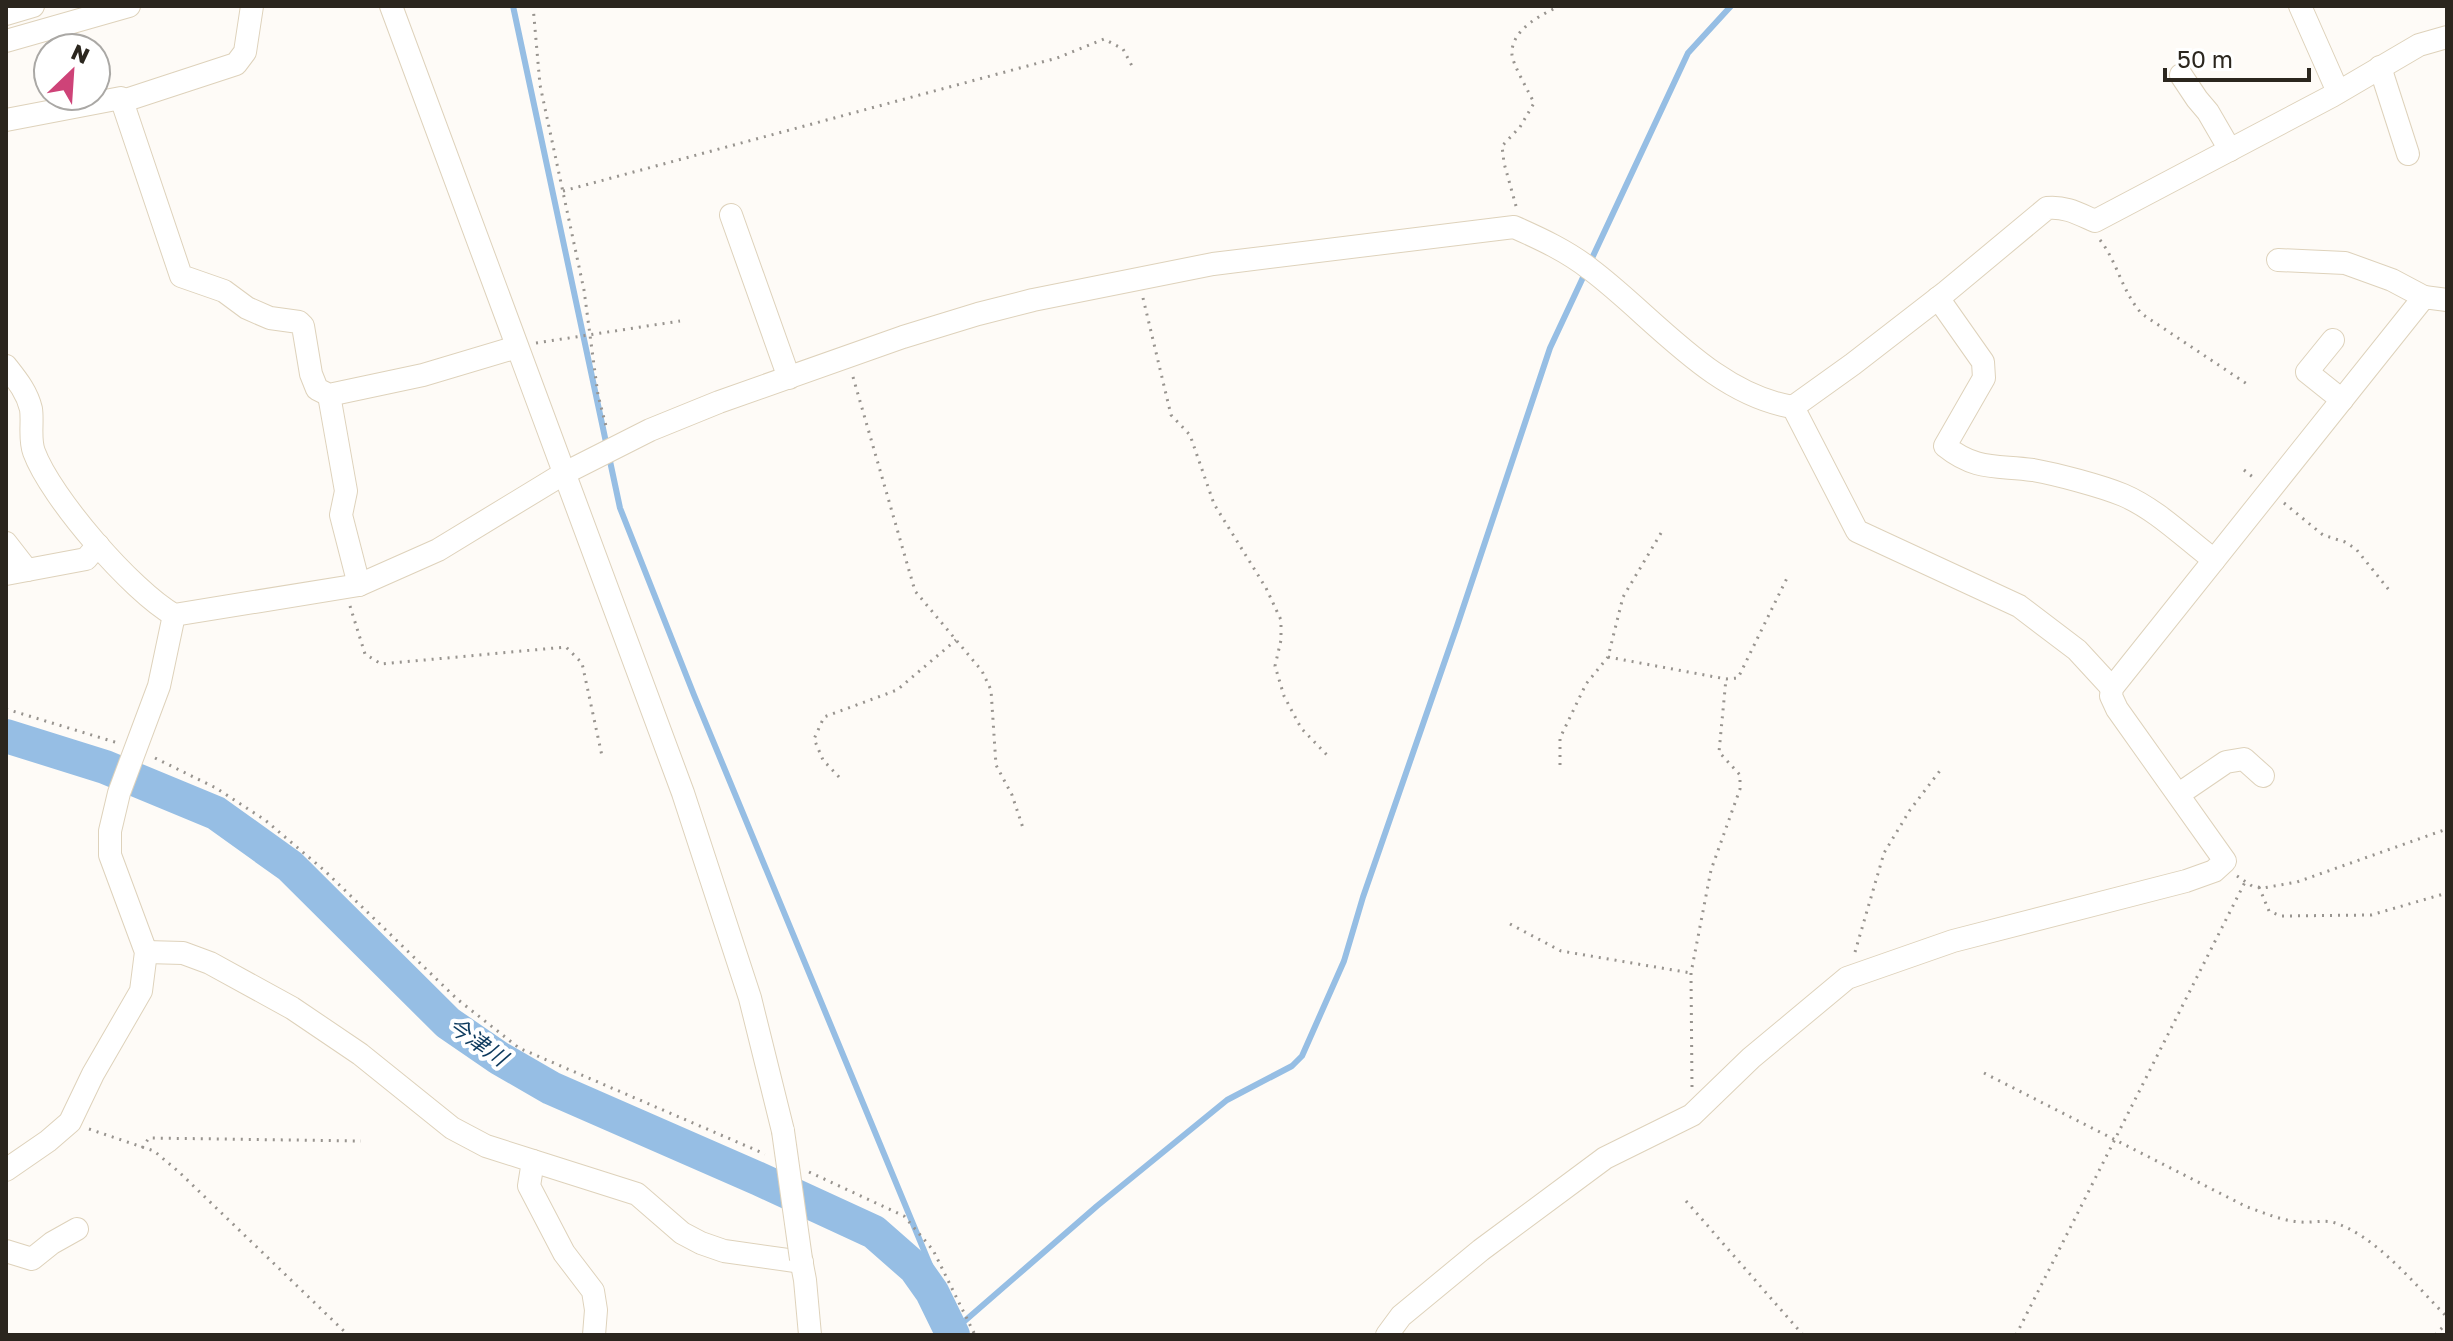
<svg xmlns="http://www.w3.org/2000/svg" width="2453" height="1341" viewBox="0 0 2453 1341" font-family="'Golos Text','Noto Sans JP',sans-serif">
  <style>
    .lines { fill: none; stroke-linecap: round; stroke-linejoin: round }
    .stream { stroke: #96bee4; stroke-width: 6 }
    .river { stroke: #96bee4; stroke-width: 34 }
    .minor-casing { stroke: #ded2bb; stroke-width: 24 }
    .path { stroke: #98948f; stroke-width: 3; stroke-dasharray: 2 6; stroke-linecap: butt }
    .minor { stroke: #fff; stroke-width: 22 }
    .minor-bridge-casing { stroke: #ded2bb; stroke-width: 24; stroke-linecap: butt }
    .minor-bridge { stroke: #fff; stroke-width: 22 }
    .labels { text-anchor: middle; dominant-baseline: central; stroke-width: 8; stroke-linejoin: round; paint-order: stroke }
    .water-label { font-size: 22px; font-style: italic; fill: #0c395d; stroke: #fff }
  </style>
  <rect width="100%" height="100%" fill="#fefbf7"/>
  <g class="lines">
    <g class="stream">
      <path d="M 513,6 L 620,508 L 694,695 L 935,1277 L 960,1326"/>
      <path d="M 952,1332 L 1097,1206 L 1227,1100 L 1292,1066 L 1302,1056 L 1344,961 L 1363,897 L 1457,626 L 1550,348 L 1688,53 L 1731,6"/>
    </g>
    <path class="river" d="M 6,736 L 105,767 L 216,813 L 290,866 L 448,1023 L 499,1058 L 551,1088 L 759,1179 L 874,1232 L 915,1268 L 932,1292 L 953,1335"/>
    <g class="minor-casing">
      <g id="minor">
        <path d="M 391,6 L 683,793 L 750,998 L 783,1131"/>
        <path d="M 2300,6 L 2338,92"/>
        <path d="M 6,14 L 33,6"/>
        <path d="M 6,41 L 129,6"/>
        <path d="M 2380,67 L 2408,154"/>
        <path d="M 2181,75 L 2197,99 L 2208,112 L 2230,150"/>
        <path d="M 123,101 L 236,64 L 245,52 L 252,6"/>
        <path d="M 6,120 L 121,98 L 181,276 L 224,291 L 247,308 L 270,318 L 299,322 L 303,326 L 311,374 L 317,389 L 329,395 L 423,375 L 517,347"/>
        <path d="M 731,215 L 789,378"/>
        <path d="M 2278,260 L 2345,263 L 2392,280 L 2424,297"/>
        <path d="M 1938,298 L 1983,362 L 1984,378 L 1945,446 C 1976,471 1997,465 2033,470 C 2056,474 2101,486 2123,495 C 2156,509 2185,538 2214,560"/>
        <path d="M 2333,340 L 2307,372 L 2342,400"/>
        <path d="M 6,366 C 17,380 27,392 31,409 C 33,422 29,439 34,452 C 51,498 132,591 174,615 L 359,585 L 438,550 L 563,474 L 650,430 L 719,402 L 903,337 L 978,314 L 1033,300 L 1213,264 L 1514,227 C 1541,239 1567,251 1590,269 C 1653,316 1712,394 1793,407 L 1853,364 L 1946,292 L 2047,208 C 2065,206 2079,214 2095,221 L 2332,96 L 2419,45 L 2447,37"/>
        <path d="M 329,395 L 346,491 L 341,515 L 359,585"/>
        <path d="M 1793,407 L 1857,531 L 2019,606 L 2077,650 L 2112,688"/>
        <path d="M 6,543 L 27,570"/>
        <path d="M 6,574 L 86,559 L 98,545"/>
        <path d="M 2179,794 L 2226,762 L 2244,759 L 2263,776"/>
        <path d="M 146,952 L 183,953 L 210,963 L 292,1008 L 360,1054 L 452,1128 L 486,1146 L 533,1161 L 529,1186 L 564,1253 L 593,1291 L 596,1310 L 594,1335"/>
        <path d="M 533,1161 L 637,1194 L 682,1233 L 701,1243 L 724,1251 L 802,1262"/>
        <path d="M 6,1170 L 48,1141 L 70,1122 L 93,1074 L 141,991 L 146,952 L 110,855 L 110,831 L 119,793 L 159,686 L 174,615"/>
        <path d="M 6,1251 L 32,1259 L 52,1243 L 77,1229"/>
        <path d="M 801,1259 L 805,1280 L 810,1335"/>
        <path d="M 1387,1335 L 1401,1316 L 1481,1250 L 1605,1158 L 1692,1115 L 1751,1058 L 1847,978 L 1953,941 L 2186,881 L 2214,871 L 2225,861 L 2117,709 L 2111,696 L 2112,688 L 2424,297 L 2447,300"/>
      </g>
    </g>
    <g class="path">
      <path d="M 533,6 L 540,85 L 584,290 L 598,395 L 607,430"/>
      <path d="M 563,191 L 1057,58 L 1104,39 L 1123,49 L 1132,66"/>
      <path d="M 1516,206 L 1504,163 L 1502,146 L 1520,127 L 1534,103 C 1529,92 1513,65 1512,55 C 1510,30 1542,14 1560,6"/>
      <path d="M 2100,240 C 2118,263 2122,292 2142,314 L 2247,384"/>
      <path d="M 1143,298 L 1171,415 L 1190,435 L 1214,504 L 1266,588 L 1281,620 L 1281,640 L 1275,666 L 1284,696 L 1301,728 L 1328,756"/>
      <path d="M 536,343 L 680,321"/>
      <path d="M 853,377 L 915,591 L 982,671 L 991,690 L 996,765 L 1012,795 L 1023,828"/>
      <path d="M 2244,470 L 2254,478"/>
      <path d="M 2284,503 L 2323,535 L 2345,542 L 2356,549 L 2389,590"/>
      <path d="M 350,606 L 365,654 L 381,664 L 566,647 L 582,663 L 602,756"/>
      <path d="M 1608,657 L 1726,679 L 1738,678 L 1787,578"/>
      <path d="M 6,709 L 118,743"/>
      <path d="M 155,758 L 216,788 L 265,820 L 325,871 L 457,999 L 519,1048 L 765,1154"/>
      <path d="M 1560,765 L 1560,738 L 1586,684 L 1608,657 L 1623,597 L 1664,528"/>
      <path d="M 839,777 L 823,760 L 814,739 L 824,717 L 897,690 L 956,640"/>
      <path d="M 2237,876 L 2252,886 L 2263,888 L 2297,882 L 2447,829"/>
      <path d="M 2259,887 L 2269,911 L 2281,916 L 2371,915 L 2447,893"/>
      <path d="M 1510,924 L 1561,951 L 1691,973"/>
      <path d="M 1855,952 L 1884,853 L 1910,810 L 1942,768"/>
      <path d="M 1984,1073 L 2247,1207 C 2265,1213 2282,1221 2301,1222 C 2311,1223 2322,1220 2332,1222 C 2375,1234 2416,1286 2447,1317"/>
      <path d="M 1692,1087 L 1691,973 L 1711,870 L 1740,789 L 1740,775 L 1719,752 L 1726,679"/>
      <path d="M 89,1129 L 154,1151 L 179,1172 L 348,1335"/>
      <path d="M 142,1148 L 149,1138 L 361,1141"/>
      <path d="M 809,1172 L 904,1216 L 933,1250 L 975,1335"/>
      <path d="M 1686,1201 L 1803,1335"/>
      <path d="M 2016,1335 L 2245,882"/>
      <path d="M 2435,1335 L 2447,1323"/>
    </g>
    <use href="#minor" class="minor"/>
    <g class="minor-bridge-casing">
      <path id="minor-bridge" d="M 783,1131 L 801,1259"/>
    </g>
    <use href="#minor-bridge" class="minor-bridge"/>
  </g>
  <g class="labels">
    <g class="water-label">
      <text transform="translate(478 1041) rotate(35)">今津川</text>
    </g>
  </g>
  <rect width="2453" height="1341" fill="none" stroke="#2b261e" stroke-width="16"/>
  <g transform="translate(72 72) rotate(25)"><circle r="38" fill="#ffffff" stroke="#aaa8a5" stroke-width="2"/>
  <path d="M0-6L14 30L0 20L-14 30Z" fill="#ce4378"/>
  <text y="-12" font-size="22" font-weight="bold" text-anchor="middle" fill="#2b261e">N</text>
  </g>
  <path d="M2165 68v12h144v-12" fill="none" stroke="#2b261e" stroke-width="4"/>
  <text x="2177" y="68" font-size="24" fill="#2b261e" stroke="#ffffff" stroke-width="6" paint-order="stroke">50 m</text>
</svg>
